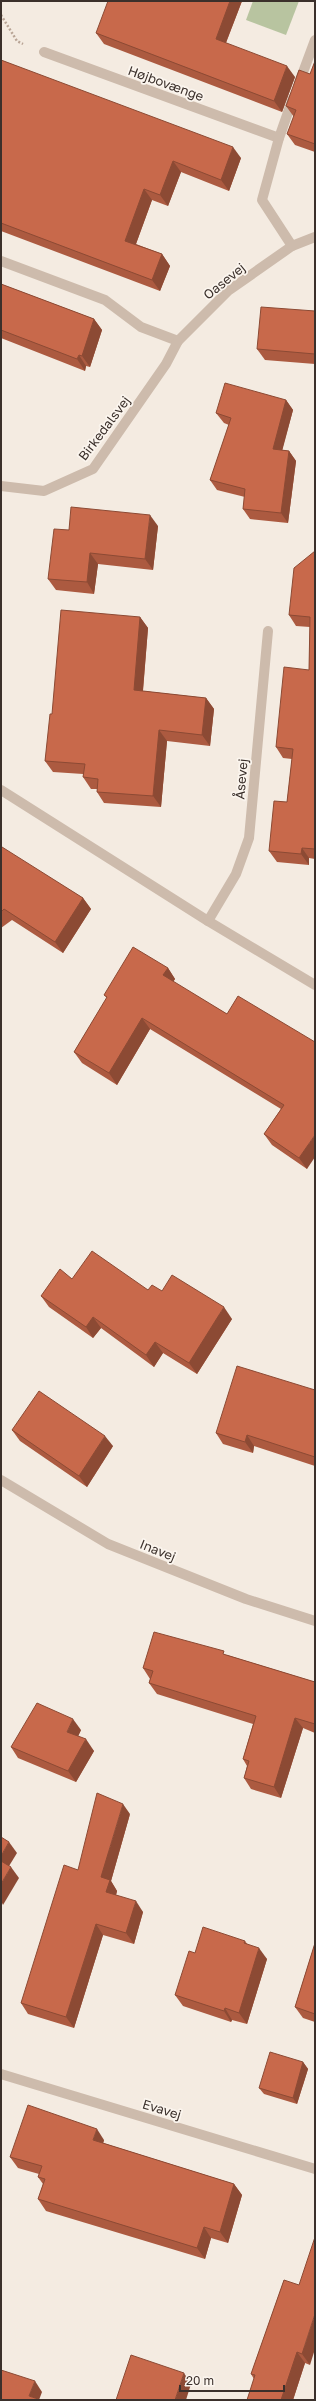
<svg xmlns="http://www.w3.org/2000/svg" width="316" height="2401" viewBox="0 0 316 2401" font-family="'Golos Text',sans-serif">
  <style>
    .green { fill: #b8c4a0 }
    .lines { fill: none; stroke-linecap: round; stroke-linejoin: round }
    .path { stroke: #b9a596; stroke-width: 2.5; stroke-dasharray: 2 2; stroke-linecap: butt }
    .service { stroke: #cdbbac; stroke-width: 10 }
    .minor { stroke: #cdbbac; stroke-width: 10 }
    .wall { fill: #ac5a40 }
    .shaded-wall { fill: #8c4a34 }
    .building { fill: #c8694b; stroke: #8c4a34 }
    .labels { text-anchor: middle; dominant-baseline: central; stroke-width: 3.5; stroke-linejoin: round; paint-order: stroke }
    .street-label { font-size: 13px; fill: #3b302b; stroke: #fbf5ee }
  </style>
  <rect width="100%" height="100%" fill="#f4ebe1"/>
  <path class="green" d="M 253,1 L 299,1 L 286,35 L 246,20 Z"/>
  <g class="lines">
    <path class="path" d="M 1,15 L 17,41 L 23,44"/>
    <g class="service">
      <path d="M 44,52 L 279,138"/>
      <path d="M 299,83 L 315,40"/>
      <path d="M 292,246 L 262,200 L 279,138 L 293,98"/>
      <path d="M 1,261 L 105,300 L 141,327 L 178,341"/>
    </g>
    <g class="minor">
      <path d="M 1,486 L 44,491 L 93,469 L 166,364 L 178,341 L 228,291 L 292,246 L 315,237"/>
      <path d="M 1,790 L 208,921 L 315,985"/>
      <path d="M 208,921 L 236,874 L 249,838 L 268,631"/>
      <path d="M 1,1480 L 108,1544 L 246,1599 L 315,1621"/>
      <path d="M 1,2074 L 315,2169"/>
    </g>
  </g>
  <g class="wall">
    <path d="M 242,1 L 226,43 L 295,77 L 282,112 L 104,44 L 96,33 Z"/>
    <path d="M 1,60 L 241,158 L 229,191 L 181,172 L 168,206 L 152,200 L 136,244 L 162,254 L 170,266 L 160,291 L 1,231 Z"/>
    <path d="M 315,61 L 315,152 L 295,145 L 287,134 L 294,117 L 286,106 L 310,74 Z"/>
    <path d="M 1,284 L 94,319 L 102,330 L 90,367 L 86,366 L 85,371 L 1,338 Z"/>
    <path d="M 315,311 L 315,364 L 265,360 L 257,349 Z"/>
    <path d="M 286,400 L 293,410 L 282,450 L 289,451 L 296,461 L 288,523 L 250,519 L 243,509 L 245,497 L 217,490 L 210,480 L 229,425 L 224,423 L 216,413 Z"/>
    <path d="M 158,526 L 153,570 L 98,564 L 94,594 L 56,590 L 48,579 L 69,530 Z"/>
    <path d="M 315,551 L 315,859 L 309,858 L 309,865 L 277,862 L 269,851 L 287,802 L 292,759 L 283,758 L 276,747 L 309,670 L 310,627 L 296,626 L 289,615 Z"/>
    <path d="M 140,617 L 148,628 L 143,691 L 206,698 L 214,709 L 210,746 L 167,741 L 161,807 L 104,803 L 97,792 L 97,789 L 91,789 L 83,777 L 83,774 L 53,772 L 45,761 L 52,714 Z"/>
    <path d="M 1,848 L 83,898 L 91,909 L 63,953 L 12,920 L 1,928 Z"/>
    <path d="M 168,968 L 175,979 L 173,982 L 227,1014 L 315,1042 L 307,1169 L 272,1145 L 264,1134 L 281,1109 L 150,1029 L 117,1085 L 82,1063 L 74,1052 L 107,998 L 104,995 Z"/>
    <path d="M 72,1279 L 148,1290 L 162,1291 L 232,1319 L 197,1374 L 163,1353 L 154,1367 L 101,1328 L 93,1338 L 49,1307 L 41,1296 Z"/>
    <path d="M 315,1390 L 315,1466 L 254,1446 L 253,1453 L 223,1444 L 216,1433 Z"/>
    <path d="M 12,1430 L 113,1446 L 87,1487 L 20,1441 Z"/>
    <path d="M 227,1655 L 315,1682 L 315,1733 L 303,1728 L 281,1798 L 251,1789 L 244,1778 L 247,1766 L 243,1759 L 253,1724 L 157,1694 L 149,1683 L 150,1679 L 143,1668 Z"/>
    <path d="M 81,1730 L 78,1736 L 94,1751 L 76,1782 L 18,1758 L 11,1747 Z"/>
    <path d="M 130,1814 L 111,1881 L 117,1891 L 116,1895 L 143,1912 L 134,1944 L 103,1935 L 74,2028 L 28,2014 L 21,2003 Z"/>
    <path d="M 245,1941 L 248,1945 L 267,1959 L 247,2024 L 232,2020 L 231,2022 L 183,2006 L 175,1995 L 195,1953 Z"/>
    <path d="M 315,1943 L 315,2022 L 303,2018 L 295,2007 Z"/>
    <path d="M 303,2062 L 308,2069 L 297,2104 L 264,2094 L 259,2088 Z"/>
    <path d="M 104,2140 L 103,2143 L 234,2184 L 242,2195 L 228,2243 L 211,2238 L 205,2259 L 46,2211 L 38,2199 L 43,2184 L 38,2177 L 39,2174 L 18,2168 L 10,2157 Z"/>
    <path d="M 284,2280 L 310,2365 L 305,2363 L 293,2400 L 247,2400 L 254,2379 L 251,2374 Z"/>
  </g>
  <g class="shaded-wall">
    <path d="M 230,1 L 242,1 L 223,50 L 216,39 Z"/>
    <path d="M 287,66 L 295,77 L 282,112 L 274,101 Z"/>
    <path d="M 233,147 L 241,158 L 229,191 L 221,180 Z"/>
    <path d="M 173,161 L 181,172 L 168,206 L 160,195 Z"/>
    <path d="M 144,189 L 152,200 L 133,252 L 125,241 Z"/>
    <path d="M 162,254 L 170,266 L 160,291 L 152,280 Z"/>
    <path d="M 94,319 L 102,330 L 90,367 L 82,356 Z"/>
    <path d="M 79,355 L 86,366 L 85,371 L 77,359 Z"/>
    <path d="M 286,400 L 293,410 L 280,459 L 273,449 Z"/>
    <path d="M 289,451 L 296,461 L 288,523 L 281,513 Z"/>
    <path d="M 150,515 L 158,526 L 153,570 L 145,559 Z"/>
    <path d="M 90,553 L 98,564 L 94,594 L 87,582 Z"/>
    <path d="M 140,617 L 148,628 L 142,701 L 134,690 Z"/>
    <path d="M 206,698 L 214,709 L 210,746 L 202,735 Z"/>
    <path d="M 159,730 L 167,741 L 161,807 L 153,796 Z"/>
    <path d="M 302,848 L 309,858 L 309,865 L 301,854 Z"/>
    <path d="M 83,898 L 91,909 L 63,953 L 55,942 Z"/>
    <path d="M 168,968 L 175,979 L 170,986 L 163,975 Z"/>
    <path d="M 142,1018 L 150,1029 L 117,1085 L 109,1073 Z"/>
    <path d="M 315,1135 L 315,1157 L 307,1169 L 299,1158 Z"/>
    <path d="M 224,1307 L 232,1319 L 197,1374 L 189,1363 Z"/>
    <path d="M 93,1317 L 101,1328 L 93,1338 L 86,1327 Z"/>
    <path d="M 155,1342 L 163,1353 L 154,1367 L 146,1355 Z"/>
    <path d="M 247,1435 L 254,1446 L 253,1453 L 245,1442 Z"/>
    <path d="M 105,1436 L 113,1446 L 87,1487 L 79,1476 Z"/>
    <path d="M 295,1718 L 303,1728 L 281,1798 L 274,1787 Z"/>
    <path d="M 73,1719 L 81,1730 L 75,1743 L 67,1732 Z"/>
    <path d="M 86,1739 L 94,1751 L 76,1782 L 68,1771 Z"/>
    <path d="M 123,1804 L 130,1814 L 111,1881 L 117,1891 L 114,1903 L 106,1892 L 101,1877 Z"/>
    <path d="M 9,1842 L 17,1853 L 6,1871 L 1,1863 L 1,1856 Z"/>
    <path d="M 11,1867 L 19,1878 L 3,1905 L 1,1901 L 1,1884 Z"/>
    <path d="M 136,1901 L 143,1912 L 134,1944 L 126,1933 Z"/>
    <path d="M 96,1924 L 103,1935 L 74,2028 L 66,2017 Z"/>
    <path d="M 259,1948 L 267,1959 L 247,2024 L 239,2013 Z"/>
    <path d="M 225,2008 L 232,2020 L 231,2022 L 224,2011 Z"/>
    <path d="M 303,2062 L 308,2069 L 297,2104 L 293,2098 Z"/>
    <path d="M 97,2129 L 104,2140 L 101,2151 L 93,2140 Z"/>
    <path d="M 234,2184 L 242,2195 L 228,2243 L 220,2232 Z"/>
    <path d="M 204,2227 L 211,2238 L 205,2259 L 197,2248 Z"/>
    <path d="M 315,2314 L 315,2349 L 310,2365 L 302,2354 Z"/>
    <path d="M 297,2352 L 305,2363 L 293,2400 L 281,2400 Z"/>
    <path d="M 184,2373 L 191,2384 L 186,2400 L 175,2400 Z"/>
    <path d="M 35,2381 L 42,2392 L 39,2400 L 29,2396 Z"/>
  </g>
  <g class="building">
    <path d="M 108,1 L 230,1 L 216,39 L 287,66 L 274,101 L 96,33 Z"/>
    <path d="M 1,60 L 233,147 L 221,180 L 173,161 L 160,195 L 144,189 L 125,241 L 162,254 L 152,280 L 1,223 Z"/>
    <path d="M 315,61 L 315,144 L 287,134 L 296,110 L 286,106 L 299,70 L 310,74 Z"/>
    <path d="M 1,284 L 94,319 L 82,356 L 79,355 L 77,359 L 1,330 Z"/>
    <path d="M 261,307 L 315,311 L 315,354 L 257,349 Z"/>
    <path d="M 225,383 L 286,400 L 273,449 L 289,451 L 281,513 L 243,509 L 245,489 L 210,480 L 231,418 L 216,413 Z"/>
    <path d="M 71,507 L 150,515 L 145,559 L 90,553 L 87,582 L 48,579 L 54,529 L 69,530 Z"/>
    <path d="M 315,551 L 315,849 L 302,848 L 301,854 L 269,851 L 274,801 L 287,802 L 293,749 L 276,747 L 284,667 L 309,670 L 310,617 L 289,615 L 294,568 Z"/>
    <path d="M 61,610 L 140,617 L 134,690 L 206,698 L 202,735 L 159,730 L 153,796 L 97,792 L 98,779 L 83,777 L 85,764 L 45,761 L 50,714 L 52,714 Z"/>
    <path d="M 2,847 L 83,898 L 55,942 L 4,909 L 1,912 L 1,848 Z"/>
    <path d="M 133,947 L 168,968 L 163,975 L 227,1014 L 238,996 L 315,1042 L 315,1135 L 299,1158 L 264,1134 L 284,1105 L 142,1018 L 109,1073 L 74,1052 L 107,997 L 104,995 Z"/>
    <path d="M 92,1251 L 148,1290 L 152,1285 L 162,1291 L 172,1275 L 224,1307 L 189,1363 L 155,1342 L 146,1355 L 93,1317 L 86,1327 L 41,1296 L 60,1269 L 72,1279 Z"/>
    <path d="M 237,1366 L 315,1390 L 315,1457 L 247,1435 L 245,1442 L 216,1433 Z"/>
    <path d="M 39,1391 L 105,1436 L 79,1476 L 12,1430 Z"/>
    <path d="M 154,1632 L 224,1651 L 223,1654 L 315,1682 L 315,1724 L 295,1718 L 274,1787 L 244,1778 L 249,1761 L 243,1759 L 256,1716 L 149,1683 L 153,1671 L 143,1668 Z"/>
    <path d="M 37,1703 L 73,1719 L 67,1732 L 86,1739 L 68,1771 L 11,1747 Z"/>
    <path d="M 97,1793 L 123,1804 L 101,1877 L 110,1880 L 106,1892 L 136,1901 L 126,1933 L 96,1924 L 66,2017 L 21,2003 L 64,1865 L 78,1870 Z"/>
    <path d="M 1,1837 L 9,1842 L 1,1856 Z"/>
    <path d="M 1,1861 L 11,1867 L 1,1884 Z"/>
    <path d="M 203,1927 L 245,1941 L 244,1943 L 259,1948 L 239,2013 L 225,2008 L 224,2011 L 175,1995 L 189,1951 L 195,1953 Z"/>
    <path d="M 315,1943 L 315,2014 L 295,2007 Z"/>
    <path d="M 270,2052 L 303,2062 L 293,2098 L 259,2088 Z"/>
    <path d="M 28,2105 L 97,2129 L 93,2140 L 234,2184 L 220,2232 L 204,2227 L 197,2248 L 38,2199 L 45,2179 L 38,2177 L 42,2166 L 10,2157 Z"/>
    <path d="M 315,2237 L 315,2314 L 302,2354 L 297,2352 L 281,2400 L 247,2400 L 255,2375 L 251,2374 L 284,2280 L 299,2285 Z"/>
    <path d="M 131,2355 L 184,2373 L 175,2400 L 116,2400 Z"/>
    <path d="M 1,2370 L 35,2381 L 29,2396 L 41,2400 L 1,2400 Z"/>
  </g>
  <g class="labels">
    <g class="street-label">
      <text transform="translate(166 83) rotate(20)">Højbovænge</text>
      <text transform="translate(224 281) rotate(-39)">Oasevej</text>
      <text transform="translate(104 428) rotate(-53)">Birkedalsvej</text>
      <text transform="translate(241 779) rotate(-85)">Åsevej</text>
      <text transform="translate(158 1550) rotate(22)">Inavej</text>
      <text transform="translate(162 2109) rotate(17)">Evavej</text>
    </g>
  </g>
  <rect width="316" height="2401" fill="none" stroke="#3b302b" stroke-width="4"/>
  <path d="M180 2385v6h104v-6" fill="none" stroke="#3b302b" stroke-width="2"/>
  <text x="186" y="2385" font-size="12" fill="#3b302b" stroke="#fbf5ee" stroke-width="3" paint-order="stroke">20 m</text>
</svg>
